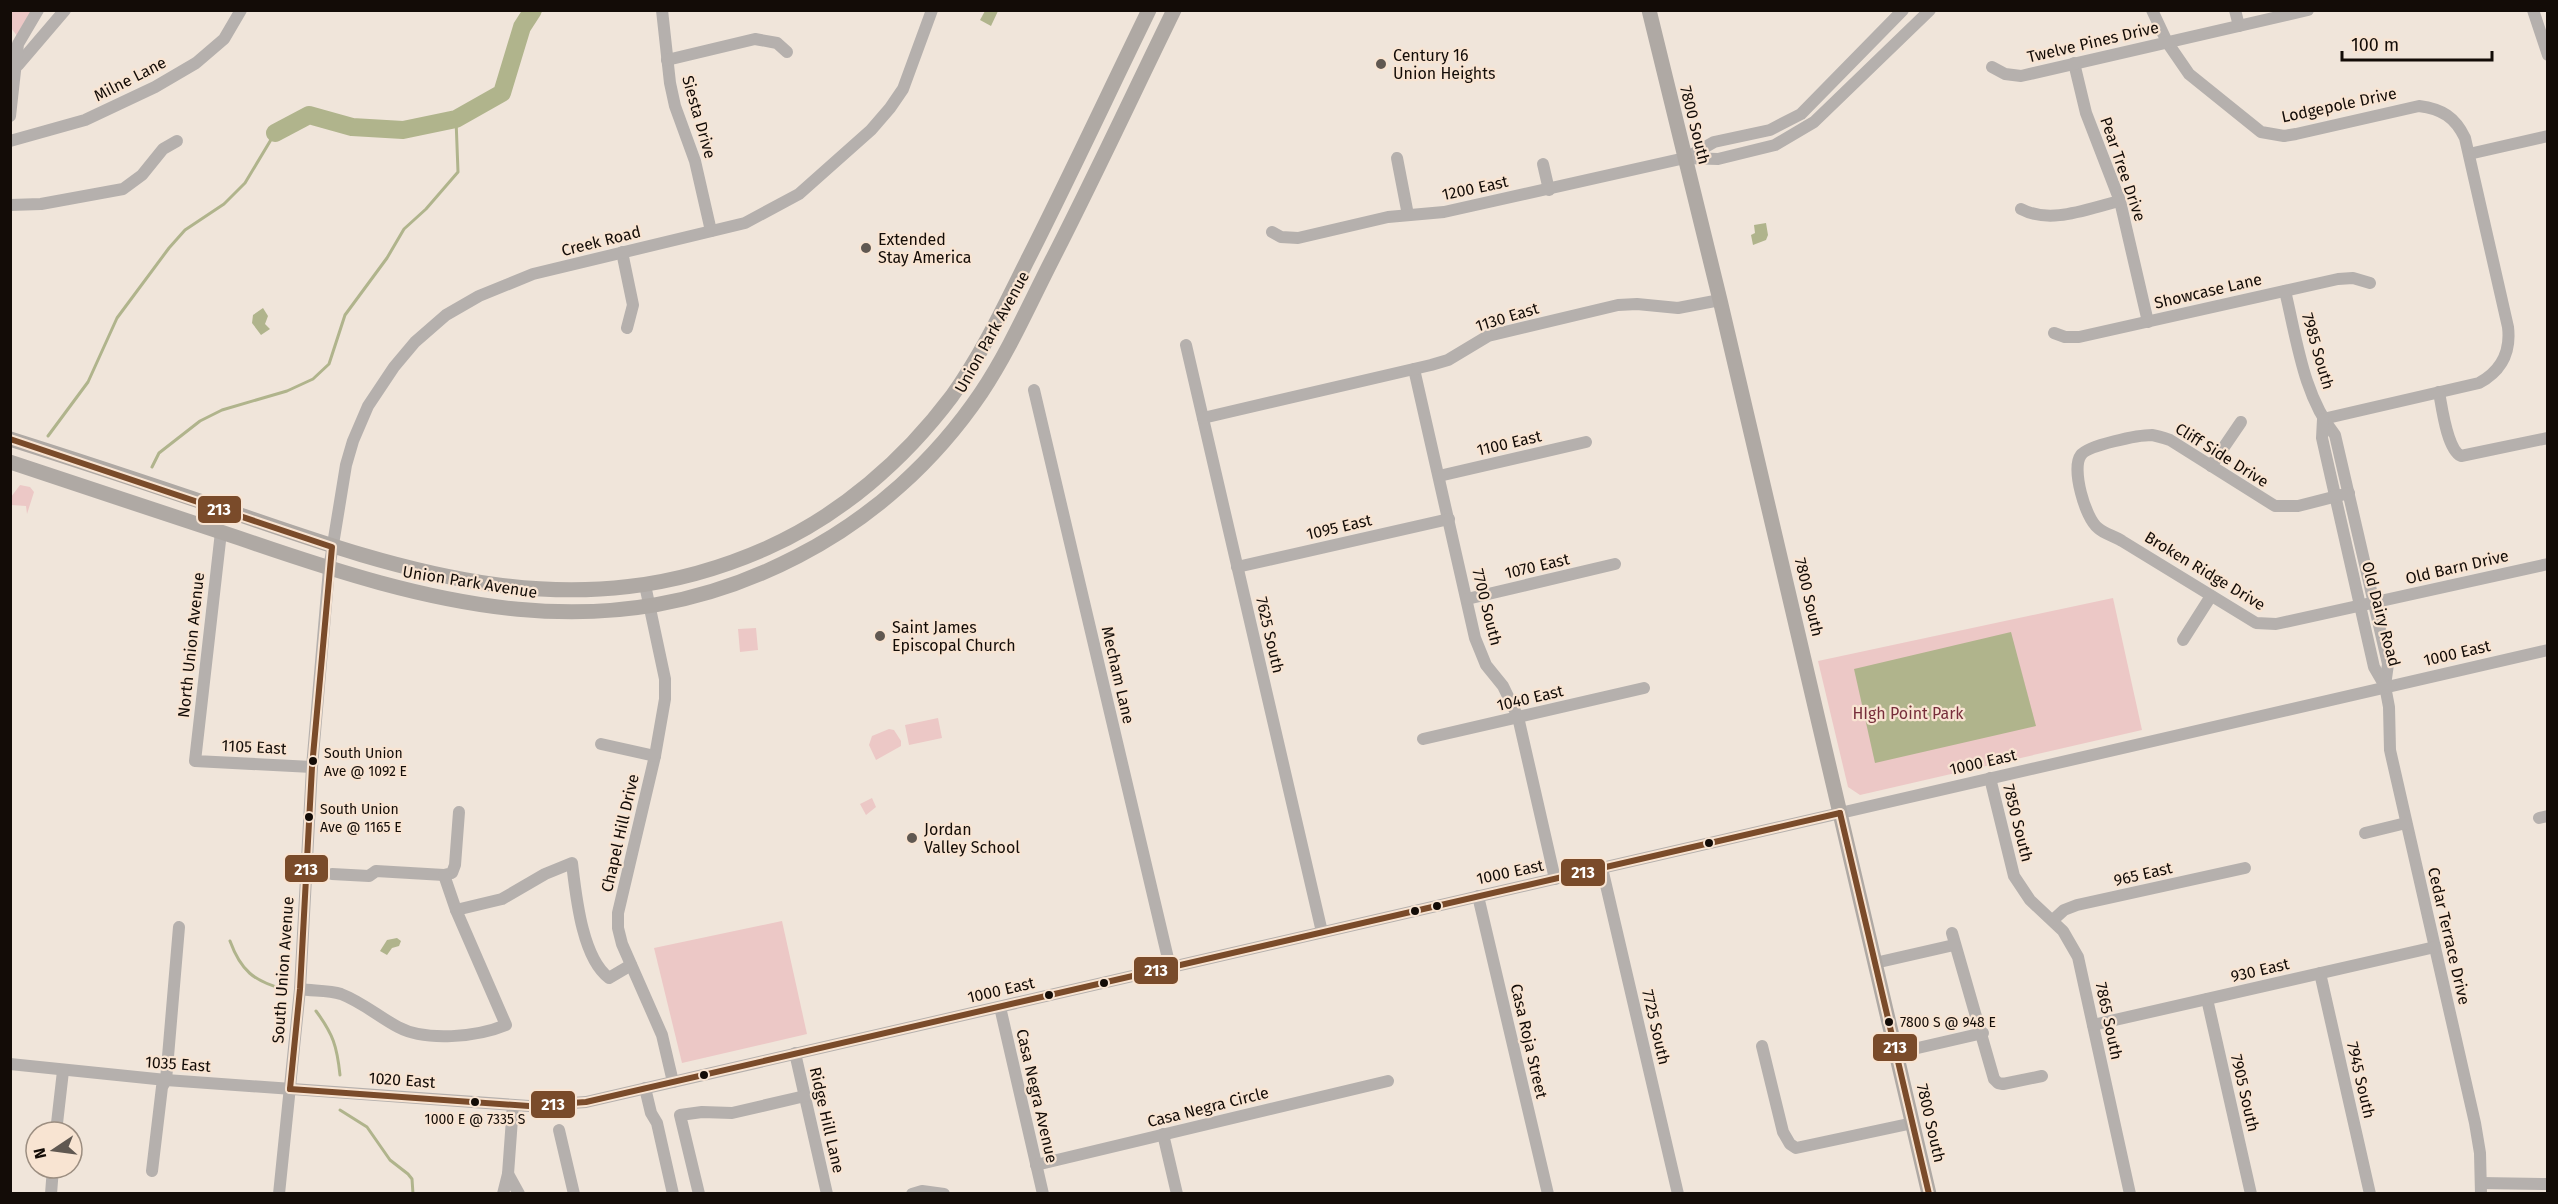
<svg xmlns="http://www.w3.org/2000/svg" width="2558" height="1204" viewBox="0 0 2558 1204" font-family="'Fira Sans',sans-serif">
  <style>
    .green { fill: #ecc8c6 }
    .water { fill: #b0b48c }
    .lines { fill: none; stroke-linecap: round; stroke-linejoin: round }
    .stream { stroke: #b0b48c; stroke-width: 3 }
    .river { stroke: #b0b48c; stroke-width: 18 }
    .minor { stroke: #b5b0ad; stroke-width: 12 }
    .major { stroke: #afa9a4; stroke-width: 15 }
    .bus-1-casing { stroke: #f8e4d2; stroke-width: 10 }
    .bus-1 { stroke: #7a4b2a; stroke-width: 6 }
    .poi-dot { fill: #605851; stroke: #f8e4d2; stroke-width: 2 }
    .bus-dot { fill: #130c07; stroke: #f8e4d2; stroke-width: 2 }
    .labels { text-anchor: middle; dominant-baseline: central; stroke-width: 4.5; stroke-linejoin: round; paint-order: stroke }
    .bus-label { font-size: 14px; fill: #130c07; stroke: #f8e4d2; text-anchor: start }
    .street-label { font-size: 16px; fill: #130c07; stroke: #f8e4d2 }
    .poi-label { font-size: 16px; fill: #130c07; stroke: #f8e4d2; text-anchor: start }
    .park-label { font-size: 16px; fill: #772e3b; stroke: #f8e4d2 }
    .line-badge { stroke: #f8e4d2; stroke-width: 2 }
    .badge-label { font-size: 16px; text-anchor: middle; font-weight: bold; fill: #fff }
  </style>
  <rect width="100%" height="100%" fill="#f0e5da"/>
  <g class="green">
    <path d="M 11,11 L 34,11 L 18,37 L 11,28 Z"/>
    <path d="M 20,485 L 30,487 L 34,492 L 27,514 L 26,506 L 11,505 L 11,497 Z"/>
    <path d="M 2113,598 L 2142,730 L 1860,795 L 1848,787 L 1818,661 Z"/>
    <path d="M 756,628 L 758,650 L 740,652 L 738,629 Z"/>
    <path d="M 938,718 L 942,738 L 909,745 L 905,725 Z"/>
    <path d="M 889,729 L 894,730 L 901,741 L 901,746 L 876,760 L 869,745 L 872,736 Z"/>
    <path d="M 872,798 L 876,807 L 866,815 L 860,804 Z"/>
    <path d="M 782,921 L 807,1034 L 682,1063 L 654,948 Z"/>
  </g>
  <g class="water">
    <path d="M 985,11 L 998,11 L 991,26 L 980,20 Z"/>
    <path d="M 1766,223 L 1768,235 L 1766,240 L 1753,245 L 1751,235 L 1755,233 L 1754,225 Z"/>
    <path d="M 263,308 L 268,316 L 265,324 L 270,329 L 261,335 L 252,323 L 253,315 Z"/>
    <path d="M 2011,632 L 2036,726 L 1875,763 L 1854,669 Z"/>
    <path d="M 397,938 L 401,941 L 399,946 L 392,948 L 387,955 L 380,951 L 387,940 Z"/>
  </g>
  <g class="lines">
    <g class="stream">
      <path d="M 48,436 L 88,382 L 117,318 L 169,248 L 185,230 L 224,204 L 245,183 L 275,133"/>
      <path d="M 152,467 L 159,453 L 200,421 L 222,410 L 287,391 L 313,379 L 329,364 L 345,315 L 387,258 L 404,229 L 426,209 L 458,172 L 456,119"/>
      <path d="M 230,941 C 241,971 254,981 283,989"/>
      <path d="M 316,1011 C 333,1034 337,1046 340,1075"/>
      <path d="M 340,1110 L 367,1127 L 390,1160 L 408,1174 L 412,1179 L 413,1194"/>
    </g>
    <path class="river" d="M 275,133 L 309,115 L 352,127 L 403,130 L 456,119 L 502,93 L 522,27 L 533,10"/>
    <g class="minor">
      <path d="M 662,10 L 670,83 L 675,106 L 695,161 L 711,231"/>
      <path d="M 2152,10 L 2167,42 L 2189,74 L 2261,132 L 2284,136 L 2296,134 L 2419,106 C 2442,109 2455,117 2465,138 L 2508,327 C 2511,352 2501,371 2479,383 L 2323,419"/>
      <path d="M 2235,10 L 2239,26"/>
      <path d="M 2533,10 L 2548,55"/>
      <path d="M 667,60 L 755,39 L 777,43 L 787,52"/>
      <path d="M 2074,63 L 2086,113 L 2120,201 L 2148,322"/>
      <path d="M 18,65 L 65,10"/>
      <path d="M 1992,67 L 2005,74 L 2021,76 L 2308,10"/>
      <path d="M 10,116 L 18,44 L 38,10"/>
      <path d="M 10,141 L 85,120 L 155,87 L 196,63 L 224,39 L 241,10"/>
      <path d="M 2469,154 L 2548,136"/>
      <path d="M 1397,158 L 1408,215"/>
      <path d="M 1686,158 L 1714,142 L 1770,130 L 1801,114 L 1903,10"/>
      <path d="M 1543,164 L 1549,190"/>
      <path d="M 10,205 L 41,204 L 123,189 L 142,175 L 163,149 L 177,141"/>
      <path d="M 2021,209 C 2051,225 2089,208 2120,201"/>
      <path d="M 1272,232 L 1281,237 L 1298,238 L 1388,217 L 1444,212 L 1685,158 L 1718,159 L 1775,145 L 1814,122 L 1930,10"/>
      <path d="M 622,252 L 633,305 L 627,328"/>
      <path d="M 2285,291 C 2297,340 2303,395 2335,435 L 2388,664 L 2385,686"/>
      <path d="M 2054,333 L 2065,337 L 2079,337 L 2338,279 L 2353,278 L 2370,283"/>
      <path d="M 1186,345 L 1322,932"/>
      <path d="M 1414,369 L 1475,638 L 1486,665 L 1503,686 L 1518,717 L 1555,879"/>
      <path d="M 1034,390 L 1170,967"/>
      <path d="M 2439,392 C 2442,408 2447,449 2461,456 L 2548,438"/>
      <path d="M 1203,418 L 1431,365 L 1448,360 L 1488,336 L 1618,305 L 1637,304 L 1678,308 L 1720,300"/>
      <path d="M 2323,419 L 2322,438 L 2374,667 L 2385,686 L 2389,707 L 2390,750 L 2475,1123 L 2480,1153 L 2481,1194"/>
      <path d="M 2211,466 L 2241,422"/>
      <path d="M 1439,476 L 1586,442"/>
      <path d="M 2349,493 L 2298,506 L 2275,506 L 2170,440 C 2164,438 2158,436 2152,435 C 2139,435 2088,445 2081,455 C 2071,468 2085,518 2098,528 C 2104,534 2115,536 2122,541 L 2256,623 L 2276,624 L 2548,564"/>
      <path d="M 221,532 L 195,761 L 312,767"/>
      <path d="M 1237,567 L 1449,519"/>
      <path d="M 645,585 L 665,679 L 665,699 L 655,756 L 618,913 L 618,928 L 622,944 L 662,1035 L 673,1082"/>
      <path d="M 1467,599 L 1615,564"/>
      <path d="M 2183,640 L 2211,596"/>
      <path d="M 1423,739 L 1644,688"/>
      <path d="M 601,744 L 655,756"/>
      <path d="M 1990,778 L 2014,876 L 2030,900 L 2063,931 L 2078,957 L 2130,1194"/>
      <path d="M 2539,818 L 2548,816"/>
      <path d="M 2365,833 L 2406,823"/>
      <path d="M 1602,868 L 1678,1194"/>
      <path d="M 332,874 L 369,876 L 376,871 L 444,875 L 452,873 L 455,865 L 459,812"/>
      <path d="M 1478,896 L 1548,1194"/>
      <path d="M 456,910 L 502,899 L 545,874 L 572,863 C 576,896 582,958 609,978 L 631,965"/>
      <path d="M 2053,920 L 2064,910 L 2077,905 L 2245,868"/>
      <path d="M 1952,933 L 1994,1079 L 1998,1083 L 2003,1084 L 2042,1076"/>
      <path d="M 1875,963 L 1954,945"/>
      <path d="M 2320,973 L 2370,1194"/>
      <path d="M 300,989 C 313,991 329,990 341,994 C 362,1002 379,1017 398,1027 C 426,1042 477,1037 506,1025 L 456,910 L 444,875"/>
      <path d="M 2207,999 L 2251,1194"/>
      <path d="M 1000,1007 L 1043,1194"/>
      <path d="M 2093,1025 L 2435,947"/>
      <path d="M 1762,1046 L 1783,1132 L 1790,1144 L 1796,1148 L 1913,1123"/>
      <path d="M 795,1053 L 827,1194"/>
      <path d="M 1896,1053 L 1983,1033"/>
      <path d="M 10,1064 L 166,1080 L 529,1106 L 586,1102 L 2548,650"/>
      <path d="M 645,1088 L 651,1113 L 657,1123 L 673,1194"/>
      <path d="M 559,1130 L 574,1194"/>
      <path d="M 56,1132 L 63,1071"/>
      <path d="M 1163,1134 L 1177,1194"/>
      <path d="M 1036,1165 L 1388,1081"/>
      <path d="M 152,1171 L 162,1087 L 166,1080 L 179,927"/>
      <path d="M 508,1174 L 519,1194"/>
      <path d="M 2481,1183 L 2548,1184"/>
      <path d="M 51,1194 L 53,1168"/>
      <path d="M 279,1194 L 300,989 L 312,767 L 329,569 L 346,465 L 353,441 L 368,406 L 394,367 L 415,342 L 446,315 L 479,296 L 533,274 L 745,223 L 799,194 L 871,130 L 890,108 L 903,89 L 932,10"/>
      <path d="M 503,1194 L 508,1174 L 513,1105"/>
      <path d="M 699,1194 L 680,1115 L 702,1112 L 732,1113 L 805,1096"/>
      <path d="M 912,1194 L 922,1191 L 944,1194"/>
    </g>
    <g class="major">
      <path d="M 1649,10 L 1720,300 L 1929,1194"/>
      <path d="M 10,439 C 83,462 155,486 226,510 C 410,574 578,632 767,548 C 841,515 904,460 952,396 C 982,354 1004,307 1027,261 C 1069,178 1108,94 1149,10"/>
      <path d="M 10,462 C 87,487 163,513 239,538 C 430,604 606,656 798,556 C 872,518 935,461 981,393 C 1009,351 1029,305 1052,260 C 1094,178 1133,94 1174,10"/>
    </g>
    <g class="bus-1-casing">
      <g id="bus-1">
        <path d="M 10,439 L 332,547 L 312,767 L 300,989 L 290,1089"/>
        <path d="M 1840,813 L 1929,1194"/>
        <path d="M 290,1089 L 529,1106 L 586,1102 L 1840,813"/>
      </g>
    </g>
    <use href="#bus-1" class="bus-1"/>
  </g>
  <g class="poi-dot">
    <circle cx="1381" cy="64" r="6"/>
    <circle cx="866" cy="248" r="6"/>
    <circle cx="880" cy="636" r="6"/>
    <circle cx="912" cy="838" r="6"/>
  </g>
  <g class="bus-dot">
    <circle cx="313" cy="761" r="5"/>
    <circle cx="309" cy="817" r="5"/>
    <circle cx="1709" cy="843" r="5"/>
    <circle cx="1437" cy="906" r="5"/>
    <circle cx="1415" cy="911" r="5"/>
    <circle cx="1104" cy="983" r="5"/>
    <circle cx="1049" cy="995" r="5"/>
    <circle cx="1889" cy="1022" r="5"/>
    <circle cx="704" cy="1075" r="5"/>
    <circle cx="475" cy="1102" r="5"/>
  </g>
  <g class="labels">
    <g class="bus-label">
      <text x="324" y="753">South Union<tspan x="324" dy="18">Ave @ 1092 E</tspan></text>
      <text x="320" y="809">South Union<tspan x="320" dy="18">Ave @ 1165 E</tspan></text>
      <text x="1900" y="1022">7800 S @ 948 E</text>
      <text x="475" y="1119" text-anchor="middle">1000 E @ 7335 S</text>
    </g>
    <g class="street-label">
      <text transform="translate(2093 42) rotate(-13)">Twelve Pines Drive</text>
      <text transform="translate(130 79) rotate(-27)">Milne Lane</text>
      <text transform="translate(2339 105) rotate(-12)">Lodgepole Drive</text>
      <text transform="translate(699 117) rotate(74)">Siesta Drive</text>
      <text transform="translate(1695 125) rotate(76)">7800 South</text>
      <text transform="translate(2123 169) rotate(71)">Pear Tree Drive</text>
      <text transform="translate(1475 188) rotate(-12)">1200 East</text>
      <text transform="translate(601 241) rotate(-14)">Creek Road</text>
      <text transform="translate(2208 291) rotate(-13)">Showcase Lane</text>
      <text transform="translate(1507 317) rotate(-17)">1130 East</text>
      <text transform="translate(992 332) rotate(-61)">Union Park Avenue</text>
      <text transform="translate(2318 351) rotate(74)">7985 South</text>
      <text transform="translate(1509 443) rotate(-13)">1100 East</text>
      <text transform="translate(2222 455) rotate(32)">Cliff Side Drive</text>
      <text transform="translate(1339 527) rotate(-13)">1095 East</text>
      <text transform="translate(1537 566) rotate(-13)">1070 East</text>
      <text transform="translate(2457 567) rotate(-13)">Old Barn Drive</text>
      <text transform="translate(2205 571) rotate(31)">Broken Ridge Drive</text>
      <text transform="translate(470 582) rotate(9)">Union Park Avenue</text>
      <text transform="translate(1809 597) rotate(77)">7800 South</text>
      <text transform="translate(1487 607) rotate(76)">7700 South</text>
      <text transform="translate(2381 614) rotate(75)">Old Dairy Road</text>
      <text transform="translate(1270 635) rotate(77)">7625 South</text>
      <text transform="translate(191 645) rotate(-84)">North Union Avenue</text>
      <text transform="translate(2457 653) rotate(-13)">1000 East</text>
      <text transform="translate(1118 675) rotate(77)">Mecham Lane</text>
      <text transform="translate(1530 698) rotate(-13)">1040 East</text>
      <text transform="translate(254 747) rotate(3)">1105 East</text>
      <text transform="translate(1983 762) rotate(-13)">1000 East</text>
      <text transform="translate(2018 823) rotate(76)">7850 South</text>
      <text transform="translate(620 833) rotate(-77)">Chapel Hill Drive</text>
      <text transform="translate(1510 872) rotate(-12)">1000 East</text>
      <text transform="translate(2143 874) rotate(-13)">965 East</text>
      <text transform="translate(2449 936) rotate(77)">Cedar Terrace Drive</text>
      <text transform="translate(283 970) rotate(-86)">South Union Avenue</text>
      <text transform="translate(2260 970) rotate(-13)">930 East</text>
      <text transform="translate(1001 990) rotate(-13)">1000 East</text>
      <text transform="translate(2109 1021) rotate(78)">7865 South</text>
      <text transform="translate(1656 1027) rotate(77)">7725 South</text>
      <text transform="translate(1529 1041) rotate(77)">Casa Roja Street</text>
      <text transform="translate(178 1064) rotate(4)">1035 East</text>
      <text transform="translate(402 1080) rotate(4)">1020 East</text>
      <text transform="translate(2361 1080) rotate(77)">7945 South</text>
      <text transform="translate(2245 1093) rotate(77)">7905 South</text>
      <text transform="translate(1037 1096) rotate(77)">Casa Negra Avenue</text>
      <text transform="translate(1208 1107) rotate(-14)">Casa Negra Circle</text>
      <text transform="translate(827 1120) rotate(77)">Ridge Hill Lane</text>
      <text transform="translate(1931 1123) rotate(77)">7800 South</text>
    </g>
    <g class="poi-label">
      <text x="1393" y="55">Century 16<tspan x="1393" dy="18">Union Heights</tspan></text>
      <text x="878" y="239">Extended<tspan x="878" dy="18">Stay America</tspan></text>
      <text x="892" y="627">Saint James<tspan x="892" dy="18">Episcopal Church</tspan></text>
      <text x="924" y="829">Jordan<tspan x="924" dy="18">Valley School</tspan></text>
    </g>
    <g class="park-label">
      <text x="1908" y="713">HIgh Point Park</text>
    </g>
  </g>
  <g class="line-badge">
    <rect x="197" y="495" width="45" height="29" rx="6" fill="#7a4b2a"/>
    <rect x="284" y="854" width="45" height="29" rx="6" fill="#7a4b2a"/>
    <rect x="1560" y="858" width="46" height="29" rx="6" fill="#7a4b2a"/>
    <rect x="1133" y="956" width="46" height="29" rx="6" fill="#7a4b2a"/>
    <rect x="1872" y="1033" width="46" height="29" rx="6" fill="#7a4b2a"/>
    <rect x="530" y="1090" width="46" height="29" rx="6" fill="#7a4b2a"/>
  </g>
  <g class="badge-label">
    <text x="219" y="515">213</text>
    <text x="306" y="875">213</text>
    <text x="1583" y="878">213</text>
    <text x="1156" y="976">213</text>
    <text x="1895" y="1053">213</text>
    <text x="553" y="1110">213</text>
  </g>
  <rect width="2558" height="1204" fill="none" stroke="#130c07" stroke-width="24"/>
  <g transform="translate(54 1150) rotate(257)"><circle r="28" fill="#f8e4d2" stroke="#9c8e81" stroke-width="1.5"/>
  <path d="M0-4.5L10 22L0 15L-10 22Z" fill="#605851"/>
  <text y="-9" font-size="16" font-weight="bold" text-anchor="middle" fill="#130c07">N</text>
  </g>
  <path d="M2342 51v9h150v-9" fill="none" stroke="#130c07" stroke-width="3"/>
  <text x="2351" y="51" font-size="18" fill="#130c07" stroke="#f8e4d2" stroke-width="4.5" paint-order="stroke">100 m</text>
</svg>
